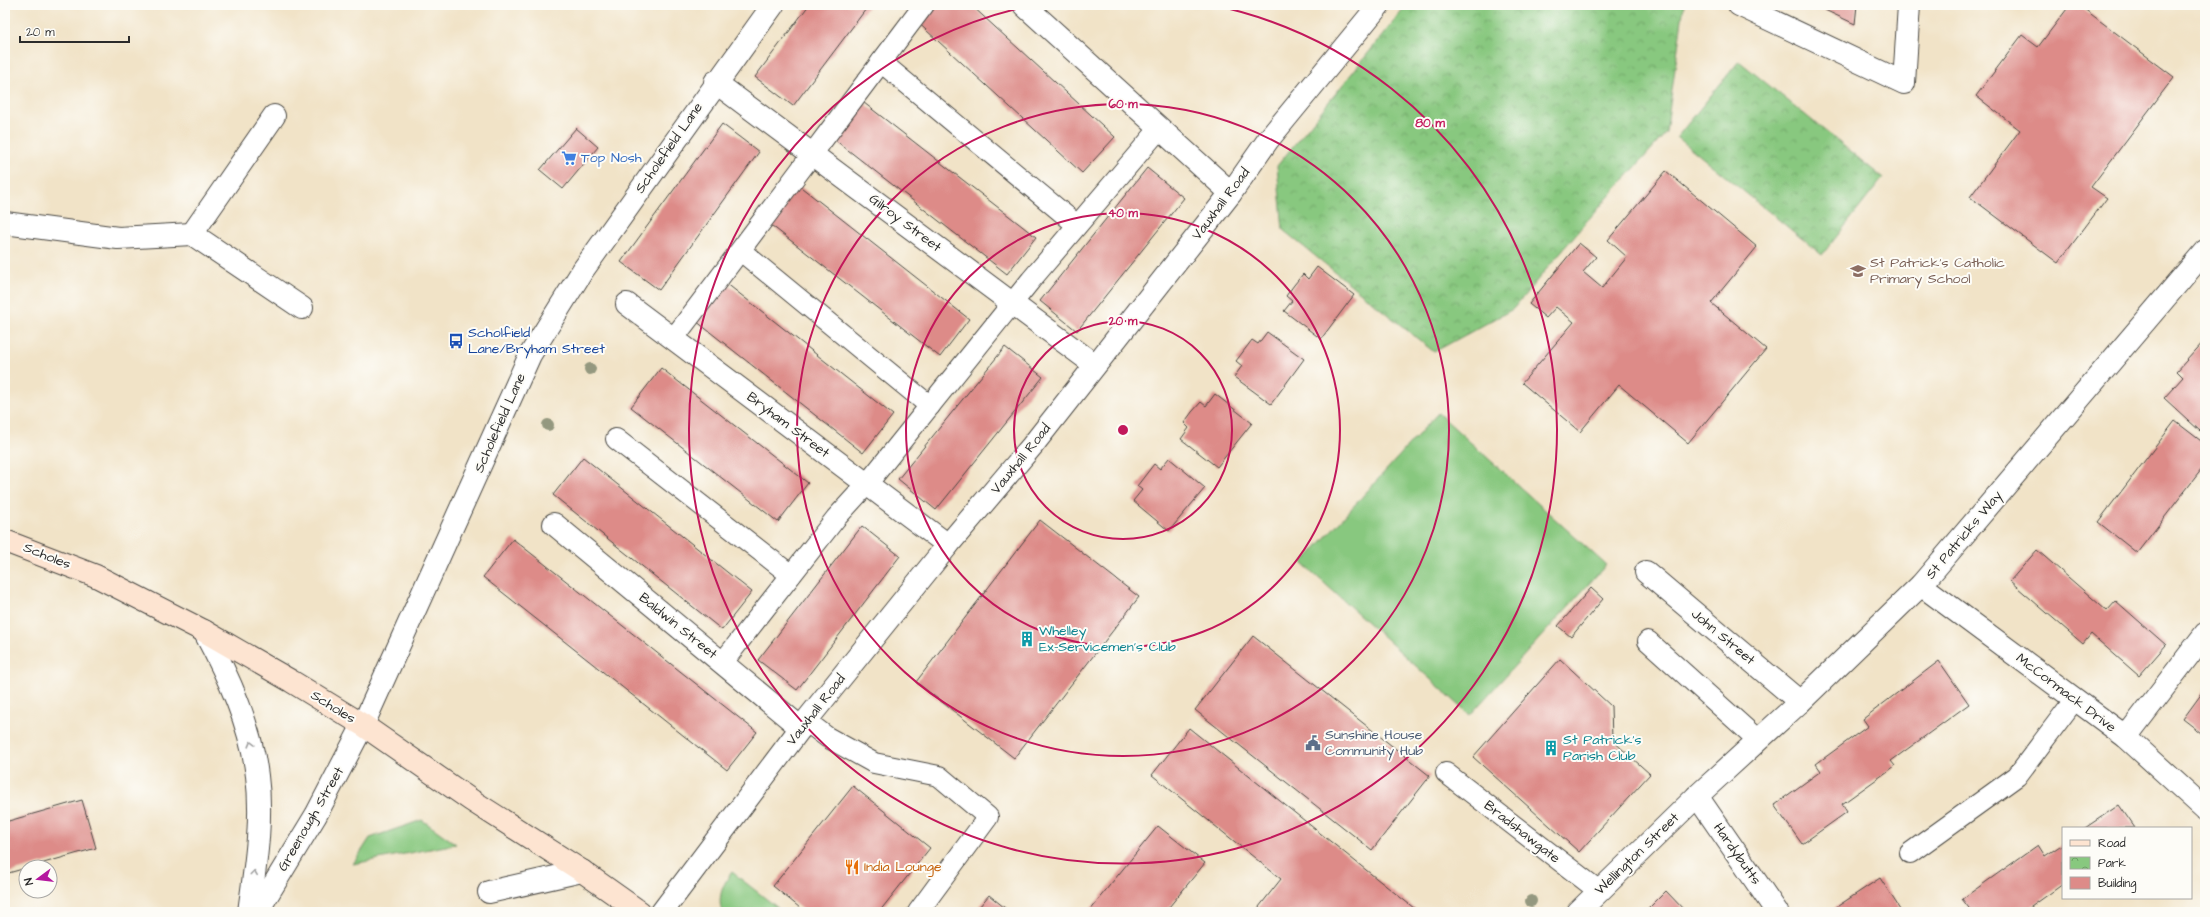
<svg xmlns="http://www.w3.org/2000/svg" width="2210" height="917" viewBox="0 0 2210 917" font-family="'Architects Daughter',sans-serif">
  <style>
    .grass { fill: #88c87f; stroke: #5a7a55 }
    .park { fill: url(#park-crowns); stroke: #5a7a55 }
    .building { fill: #dd8b88 }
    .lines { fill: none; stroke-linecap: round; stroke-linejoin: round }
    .service-casing { stroke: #494742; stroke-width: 22 }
    .minor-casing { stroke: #494742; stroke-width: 24 }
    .tertiary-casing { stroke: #494742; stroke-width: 24 }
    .secondary-casing { stroke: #494742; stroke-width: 24 }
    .service { stroke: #fff; stroke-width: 20 }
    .minor { stroke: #fff; stroke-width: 22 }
    .tertiary { stroke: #fff; stroke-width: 22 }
    .secondary { stroke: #fde4d1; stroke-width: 22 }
    .tree { fill: #94987f }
    .oneway { stroke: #a0a0a0 }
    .ring { fill: none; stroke: #c2185b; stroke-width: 2 }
    .labels { text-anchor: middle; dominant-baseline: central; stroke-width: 4; stroke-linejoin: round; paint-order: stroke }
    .street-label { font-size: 14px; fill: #2b2b2b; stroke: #fdfcf7 }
    .shop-label { font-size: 14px; fill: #366cbe; stroke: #fdfcf7; text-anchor: start }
    .education-label { font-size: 14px; fill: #785e54; stroke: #fdfcf7; text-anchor: start }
    .transit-label { font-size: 14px; fill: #164399; stroke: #fdfcf7; text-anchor: start }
    .culture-label { font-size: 14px; fill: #0d838f; stroke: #fdfcf7; text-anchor: start }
    .service-label { font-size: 14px; fill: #4e5e75; stroke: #fdfcf7; text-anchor: start }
    .food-label { font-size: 14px; fill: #c56008; stroke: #fdfcf7; text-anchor: start }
    .centre { fill: #c2185b; stroke: #fdfcf7; stroke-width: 2 }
    .ring-label { font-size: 12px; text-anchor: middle; font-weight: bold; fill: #c2185b; stroke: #fdfcf7; stroke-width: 4; stroke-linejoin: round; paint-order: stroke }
  </style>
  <defs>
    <pattern id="park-crowns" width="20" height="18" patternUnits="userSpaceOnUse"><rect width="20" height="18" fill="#88c87f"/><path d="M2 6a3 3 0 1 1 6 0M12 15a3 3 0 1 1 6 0" fill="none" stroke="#6fa368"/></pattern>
  </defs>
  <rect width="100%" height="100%" fill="#fdfcf7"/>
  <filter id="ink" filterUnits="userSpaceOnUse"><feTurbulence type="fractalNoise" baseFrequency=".025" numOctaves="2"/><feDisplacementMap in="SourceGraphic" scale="8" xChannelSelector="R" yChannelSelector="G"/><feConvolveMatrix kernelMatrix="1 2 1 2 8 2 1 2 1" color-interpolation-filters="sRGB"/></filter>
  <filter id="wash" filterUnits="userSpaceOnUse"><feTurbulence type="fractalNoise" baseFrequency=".012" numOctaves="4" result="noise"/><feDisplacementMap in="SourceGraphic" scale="16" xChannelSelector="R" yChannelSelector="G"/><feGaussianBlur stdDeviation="0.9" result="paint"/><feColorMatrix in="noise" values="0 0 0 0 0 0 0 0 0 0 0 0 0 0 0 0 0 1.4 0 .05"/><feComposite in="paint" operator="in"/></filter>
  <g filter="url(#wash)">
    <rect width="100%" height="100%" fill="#f1e3c7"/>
    <g class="grass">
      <path d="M 1438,413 L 1606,565 L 1470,715 L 1302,563 Z"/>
      <path d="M 422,820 L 456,844 L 353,864 L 370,838 Z"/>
      <path d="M 732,872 L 783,912 L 722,912 C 717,897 723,884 732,872 Z"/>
    </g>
    <g class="park">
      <path d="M 1407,5 L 1684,5 L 1666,133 L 1586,222 L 1513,309 L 1434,352 L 1283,230 L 1277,166 Z"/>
      <path d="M 1739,61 L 1883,178 L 1822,255 L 1677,137 Z"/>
    </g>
    <g id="blocks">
      <g class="building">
        <path d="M 809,5 L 869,5 L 793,106 L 755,77 Z"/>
        <path d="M 927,5 L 971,5 L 1115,137 L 1082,173 L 914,19 Z"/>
        <path d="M 1814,5 L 1857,5 L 1855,24 Z"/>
        <path d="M 2070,5 L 2079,5 L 2174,77 L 2091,187 L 2107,198 L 2058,263 L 1970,197 L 2020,130 L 1976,96 L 2022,35 L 2038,47 Z"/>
        <path d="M 859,99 L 1036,237 L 1007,274 L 830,136 Z"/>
        <path d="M 722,124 L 759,152 L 659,290 L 621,262 Z"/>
        <path d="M 576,128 L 598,147 L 563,189 L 540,170 Z"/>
        <path d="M 1147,168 L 1184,198 L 1077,331 L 1040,301 Z"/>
        <path d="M 1666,171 L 1757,247 L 1711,303 L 1766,349 L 1688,443 L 1619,385 L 1580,432 L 1522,383 L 1574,322 L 1556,307 L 1546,318 L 1529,304 L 1579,243 L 1596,257 L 1583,272 L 1602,288 L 1627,257 L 1608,240 Z"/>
        <path d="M 797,184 L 969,319 L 940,357 L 767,222 Z"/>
        <path d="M 1317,267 L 1354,295 L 1321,339 L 1284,311 L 1292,301 L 1286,296 L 1294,285 L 1303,274 L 1308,279 Z"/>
        <path d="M 726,283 L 893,415 L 863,453 L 696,321 Z"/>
        <path d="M 1267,332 L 1304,359 L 1271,404 L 1234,377 L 1242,366 L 1236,361 L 1252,340 L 1258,344 Z"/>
        <path d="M 2205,340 L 2205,425 L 2200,431 L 2164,398 L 2183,377 L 2177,371 Z"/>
        <path d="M 1005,347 L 1043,377 L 936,510 L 898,479 Z"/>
        <path d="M 661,368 L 808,483 L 778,522 L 631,407 Z"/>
        <path d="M 1215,394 L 1252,423 L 1217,467 L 1181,439 L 1189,428 L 1184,423 L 1192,412 L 1201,402 L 1206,406 Z"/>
        <path d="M 2175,421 L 2205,444 L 2205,465 L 2137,553 L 2098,522 Z"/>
        <path d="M 583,457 L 752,592 L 722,630 L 553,495 Z"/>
        <path d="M 1169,458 L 1205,488 L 1169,531 L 1133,501 L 1142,490 L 1137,486 L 1154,464 L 1160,469 Z"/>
        <path d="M 1040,520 L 1139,597 L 1014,758 L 916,682 Z"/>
        <path d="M 862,526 L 900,556 L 797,690 L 758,660 Z"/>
        <path d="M 513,539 L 757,732 L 727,770 L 483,577 Z"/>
        <path d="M 2037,550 L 2107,611 L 2116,601 L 2166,645 L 2139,676 L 2091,634 L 2083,644 L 2010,581 Z"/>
        <path d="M 1591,588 L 1603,599 L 1571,637 L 1558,626 Z"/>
        <path d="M 1253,636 L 1430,776 L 1372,850 L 1195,710 Z"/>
        <path d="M 1560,659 L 1611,706 L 1612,740 L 1650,774 L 1579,852 L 1473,757 Z"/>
        <path d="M 1939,661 L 1969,704 L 1891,761 L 1895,766 L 1842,804 L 1847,812 L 1802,844 L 1774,805 L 1821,771 L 1816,764 L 1868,726 L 1863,719 Z"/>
        <path d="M 2205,689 L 2205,736 L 2183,719 Z"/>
        <path d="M 1189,728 L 1381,882 L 1419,912 L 1255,912 L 1281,879 L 1152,775 Z"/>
        <path d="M 853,786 L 930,848 L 879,912 L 805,912 L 773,886 Z"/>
        <path d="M 82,800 L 96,848 L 5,874 L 5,822 Z"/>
        <path d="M 2119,805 L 2135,828 L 2085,828 Z"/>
        <path d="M 1158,826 L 1205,863 L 1165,912 L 1088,912 Z"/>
        <path d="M 2063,844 L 2063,884 L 2024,912 L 1972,912 L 1962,899 L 2038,845 L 2045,856 Z"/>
        <path d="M 1880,878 L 1902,912 L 1833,912 L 1832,910 Z"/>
        <path d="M 1666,891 L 1686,912 L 1645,912 Z"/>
        <path d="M 989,895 L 1010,912 L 975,912 Z"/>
      </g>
    </g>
  </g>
  <g filter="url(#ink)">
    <use href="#blocks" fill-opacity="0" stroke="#494742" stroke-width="1"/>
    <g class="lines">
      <g class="service-casing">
        <g id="service">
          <path d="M 881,62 L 1077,225"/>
          <path d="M 741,251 L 930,406"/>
          <path d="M 673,339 C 758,228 840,116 924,5"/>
          <path d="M 616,439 L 791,575"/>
          <path d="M 1648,641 L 1758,740"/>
          <path d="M 723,662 L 836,518 L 867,484 L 1031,280 L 1160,128"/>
          <path d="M 806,721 L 827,737 L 874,763 L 939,776 L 988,817 L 918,912"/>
          <path d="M 1446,773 L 1599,891"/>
          <path d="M 1910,853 L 2017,776 L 2075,699"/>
        </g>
      </g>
      <g class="minor-casing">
        <g id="minor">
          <path d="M 1024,5 L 1231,193"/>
          <path d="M 1739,5 L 1904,83 L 1909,5"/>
          <path d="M 715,82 L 1095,365"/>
          <path d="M 5,223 L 118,238 L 192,234 L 302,308"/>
          <path d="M 192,234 L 274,116"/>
          <path d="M 627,304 L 948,545"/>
          <path d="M 554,524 L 801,728"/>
          <path d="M 1646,572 L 1800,702"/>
          <path d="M 1921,585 L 2126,737 L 2205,809"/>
          <path d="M 2126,737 L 2205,634"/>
          <path d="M 1697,796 L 1777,912"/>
          <path d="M 489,892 L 582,871"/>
          <path d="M 662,912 L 806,721 L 948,545 L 1032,446 L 1231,193 L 1268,140 L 1379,5"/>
          <path d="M 1578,912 L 1697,796 L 1800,702 L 1921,585 L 2205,251"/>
        </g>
      </g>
      <g class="tertiary-casing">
        <g id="tertiary">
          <path d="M 204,631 C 228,676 251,725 257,776 C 263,821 255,867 249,912"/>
          <path d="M 257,912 L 316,815 L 363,725 L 530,355 L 583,270 L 773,5"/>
        </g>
      </g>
      <g class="secondary-casing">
        <path id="secondary" d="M 5,541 L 96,576 L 204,631 L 291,681 L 363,725 L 471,800 L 582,871 L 640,912"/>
      </g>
      <use href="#service" class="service"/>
      <use href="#minor" class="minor"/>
      <use href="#tertiary" class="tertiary"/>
      <use href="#secondary" class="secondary"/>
    </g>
    <g class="tree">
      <circle cx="590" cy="369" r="6"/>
      <circle cx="548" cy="425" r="6"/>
      <circle cx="1531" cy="901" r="6"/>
    </g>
    <defs><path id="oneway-chevron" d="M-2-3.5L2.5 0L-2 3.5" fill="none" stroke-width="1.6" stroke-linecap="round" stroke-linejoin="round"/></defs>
    <g class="oneway">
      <use href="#oneway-chevron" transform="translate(251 744) rotate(-105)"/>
      <use href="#oneway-chevron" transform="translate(254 873) rotate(-83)"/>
    </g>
  </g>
  <g class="ring">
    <circle cx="1123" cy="430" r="109"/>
    <circle cx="1123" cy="430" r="217"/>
    <circle cx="1123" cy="430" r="326"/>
    <path d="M1213 5A434 434 0 1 1 1033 5"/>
  </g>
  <defs>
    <g id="supermarket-bare" transform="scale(1.2)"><path d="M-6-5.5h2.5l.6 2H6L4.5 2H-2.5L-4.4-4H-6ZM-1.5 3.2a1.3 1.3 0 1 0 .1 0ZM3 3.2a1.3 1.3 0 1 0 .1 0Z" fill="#3f7fe0" stroke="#fdfcf7" stroke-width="2.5" paint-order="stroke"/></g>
    <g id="school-bare" transform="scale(1.2)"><path d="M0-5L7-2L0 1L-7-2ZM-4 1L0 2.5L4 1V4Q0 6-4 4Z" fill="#8d6e63" stroke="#fdfcf7" stroke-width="2.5" paint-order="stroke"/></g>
    <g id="bus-bare" transform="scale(1.2)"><path d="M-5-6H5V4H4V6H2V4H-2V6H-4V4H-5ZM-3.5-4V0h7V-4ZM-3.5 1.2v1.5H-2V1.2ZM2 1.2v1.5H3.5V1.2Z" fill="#1a4fb4" stroke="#fdfcf7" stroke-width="2.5" paint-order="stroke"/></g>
    <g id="building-bare" transform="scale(1.2)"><path d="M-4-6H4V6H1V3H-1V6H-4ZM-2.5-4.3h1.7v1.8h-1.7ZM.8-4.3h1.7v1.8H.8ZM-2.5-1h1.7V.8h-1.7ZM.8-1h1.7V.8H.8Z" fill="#0f9aa8" stroke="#fdfcf7" stroke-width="2.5" paint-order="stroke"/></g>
    <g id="civic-bare" transform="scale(1.2)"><path d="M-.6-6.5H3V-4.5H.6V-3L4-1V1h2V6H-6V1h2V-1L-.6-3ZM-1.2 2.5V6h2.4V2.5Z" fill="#5c6f8a" stroke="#fdfcf7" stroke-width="2.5" paint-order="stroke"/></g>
    <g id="restaurant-bare" transform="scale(1.2)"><path d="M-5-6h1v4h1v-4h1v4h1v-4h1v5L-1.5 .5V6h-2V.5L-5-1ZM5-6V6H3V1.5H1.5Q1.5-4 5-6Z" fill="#e8710a" stroke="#fdfcf7" stroke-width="2.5" paint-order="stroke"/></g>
  </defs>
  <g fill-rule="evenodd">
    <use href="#supermarket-bare" x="569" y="158"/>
    <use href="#school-bare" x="1858" y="271"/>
    <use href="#bus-bare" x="456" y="341"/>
    <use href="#building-bare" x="1027" y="639"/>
    <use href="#civic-bare" x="1313" y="743"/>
    <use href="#building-bare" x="1551" y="748"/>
    <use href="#restaurant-bare" x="852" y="867"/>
  </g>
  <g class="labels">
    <g class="street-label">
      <text transform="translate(669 148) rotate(-55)">Scholefield Lane</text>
      <text transform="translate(1221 204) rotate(-53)">Vauxhall Road</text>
      <text transform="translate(905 223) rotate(37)">Gilroy Street</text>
      <text transform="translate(500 423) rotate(-66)">Scholefield Lane</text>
      <text transform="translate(788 425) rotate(37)">Bryham Street</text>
      <text transform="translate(1021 459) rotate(-51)">Vauxhall Road</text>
      <text transform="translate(1964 535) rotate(-50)">St Patricks Way</text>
      <text transform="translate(47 556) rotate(22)">Scholes</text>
      <text transform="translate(678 626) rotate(39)">Baldwin Street</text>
      <text transform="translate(1723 637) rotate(40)">John Street</text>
      <text transform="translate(2066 693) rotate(37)">McCormack Drive</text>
      <text transform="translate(333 707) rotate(32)">Scholes</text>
      <text transform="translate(816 710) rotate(-52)">Vauxhall Road</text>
      <text transform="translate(311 819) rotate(-60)">Greenough Street</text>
      <text transform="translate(1522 832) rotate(38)">Bradshawgate</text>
      <text transform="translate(1637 854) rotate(-44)">Wellington Street</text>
      <text transform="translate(1737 854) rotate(55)">Hardybutts</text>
    </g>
    <g class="shop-label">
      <text x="581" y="158">Top Nosh</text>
    </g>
    <g class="education-label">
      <text x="1870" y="263">St Patrick's Catholic<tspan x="1870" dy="16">Primary School</tspan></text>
    </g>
    <g class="transit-label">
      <text x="468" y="333">Scholfield<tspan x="468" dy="16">Lane/Bryham Street</tspan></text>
    </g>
    <g class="culture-label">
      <text x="1039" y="631">Whelley<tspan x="1039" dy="16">Ex-Servicemen's Club</tspan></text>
      <text x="1563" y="740">St Patrick's<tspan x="1563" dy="16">Parish Club</tspan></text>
    </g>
    <g class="service-label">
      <text x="1325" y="735">Sunshine House<tspan x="1325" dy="16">Community Hub</tspan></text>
    </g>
    <g class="food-label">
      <text x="864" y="867">India Lounge</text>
    </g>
  </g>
  <circle cx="1123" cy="430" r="6" class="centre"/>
  <g class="ring-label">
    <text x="1123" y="108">60 m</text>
    <text x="1430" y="127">80 m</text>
    <text x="1123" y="217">40 m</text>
    <text x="1123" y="325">20 m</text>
  </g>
  <rect width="2210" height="917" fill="none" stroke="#fdfcf7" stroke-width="20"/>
  <rect x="2062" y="827" width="130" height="72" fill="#fdfcf7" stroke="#a9a8a5"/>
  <rect x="2070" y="840" width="20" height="6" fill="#fde4d1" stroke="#a9a8a5"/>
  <text x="2098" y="847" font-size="12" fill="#2b2b2b">Road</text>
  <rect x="2070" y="857" width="20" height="12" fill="url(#park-crowns)" stroke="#a9a8a5"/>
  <text x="2098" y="867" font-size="12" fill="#2b2b2b">Park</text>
  <rect x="2070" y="877" width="20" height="12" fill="#dd8b88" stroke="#a9a8a5"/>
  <text x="2098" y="887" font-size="12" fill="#2b2b2b">Building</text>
  <g transform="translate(38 879) rotate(255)"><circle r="19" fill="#fdfcf7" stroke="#a9a8a5"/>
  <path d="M0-3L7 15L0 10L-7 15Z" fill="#b5179e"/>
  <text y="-6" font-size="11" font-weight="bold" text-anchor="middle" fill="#2b2b2b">N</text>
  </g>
  <path d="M20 36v6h109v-6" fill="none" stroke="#2b2b2b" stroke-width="2"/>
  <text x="26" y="36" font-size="12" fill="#2b2b2b" stroke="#fdfcf7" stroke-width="3" paint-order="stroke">20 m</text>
</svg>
